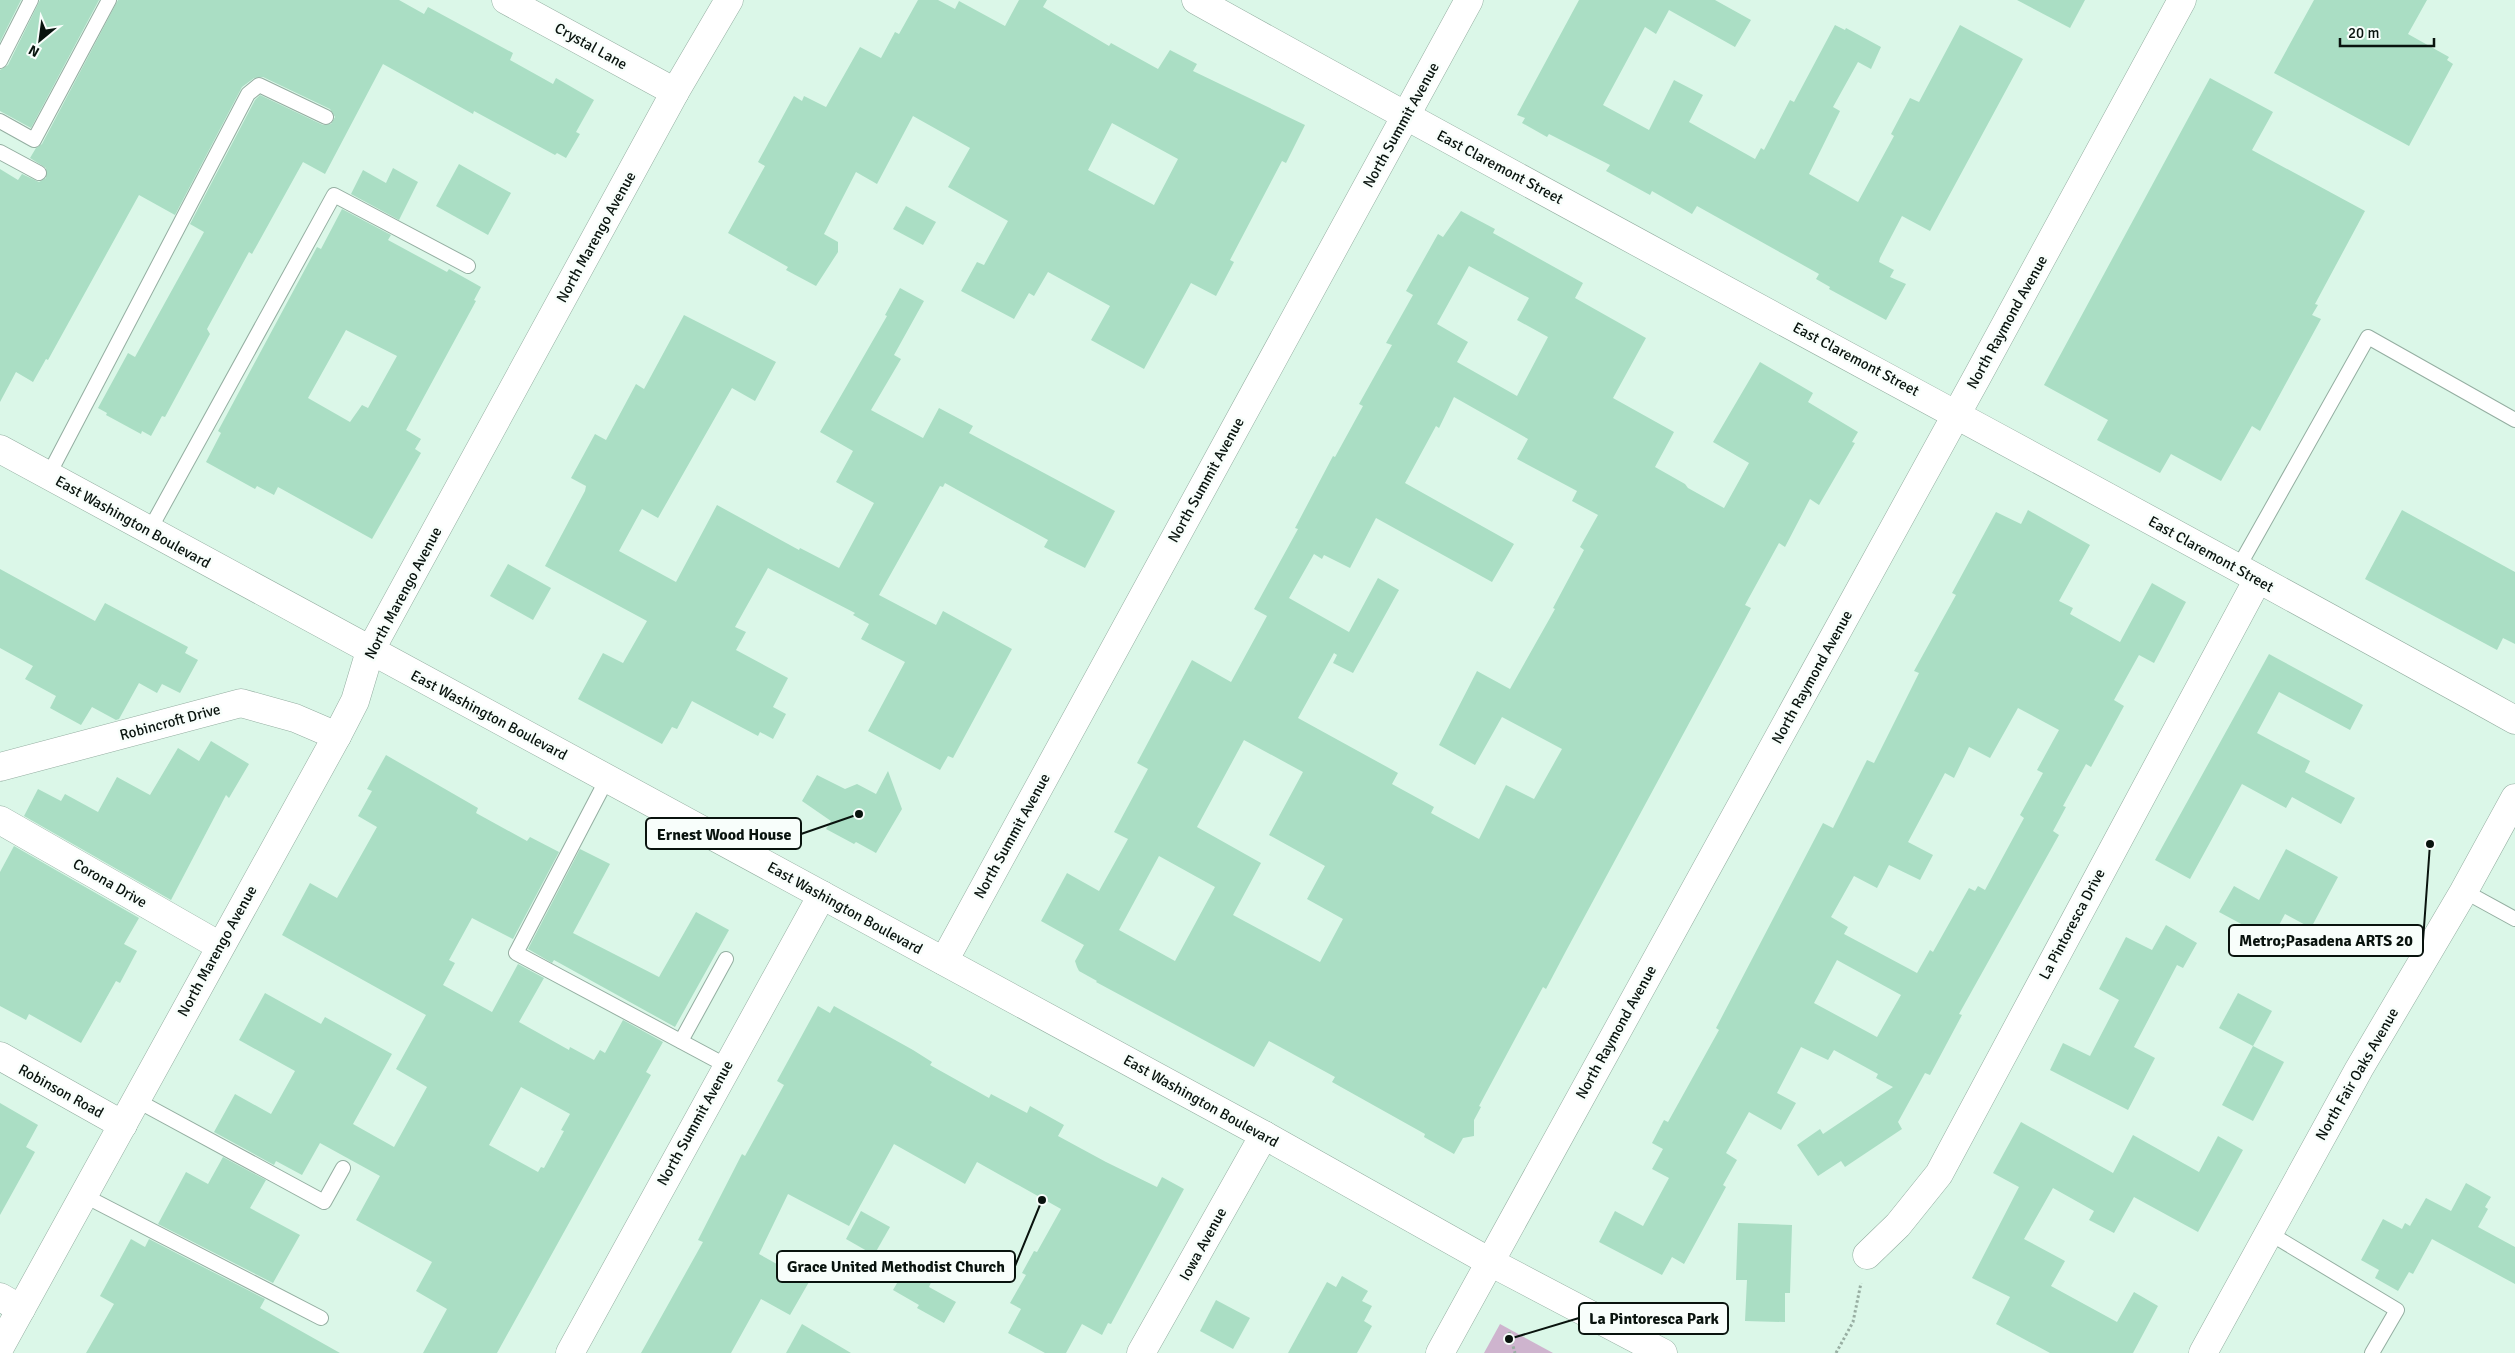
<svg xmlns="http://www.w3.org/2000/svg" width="2515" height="1353" viewBox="0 0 2515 1353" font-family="Signika,sans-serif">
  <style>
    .green { fill: #ceb4ce }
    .building { fill: #aadec4; fill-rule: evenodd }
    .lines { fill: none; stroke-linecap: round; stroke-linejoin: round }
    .service-casing { stroke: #94aea1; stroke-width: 16 }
    .minor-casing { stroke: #94aea1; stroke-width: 29 }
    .tertiary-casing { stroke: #94aea1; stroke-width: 29 }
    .secondary-casing { stroke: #94aea1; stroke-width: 29 }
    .primary-casing { stroke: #94aea1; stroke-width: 29 }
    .path { stroke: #98aea2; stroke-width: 3; stroke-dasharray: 2.5 2.5; stroke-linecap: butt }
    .service { stroke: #fff; stroke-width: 14 }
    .minor { stroke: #fff; stroke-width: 28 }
    .tertiary { stroke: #fff; stroke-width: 28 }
    .secondary { stroke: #fff; stroke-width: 28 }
    .primary { stroke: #fff; stroke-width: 28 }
    .labels { text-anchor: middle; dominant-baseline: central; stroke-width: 5; stroke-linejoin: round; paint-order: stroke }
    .street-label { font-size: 15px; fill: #09130e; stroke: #f8fefb }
    .leader { fill: none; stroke: #09130e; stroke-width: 2 }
    .callout-dot { fill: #09130e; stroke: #f8fefb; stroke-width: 2 }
    .callout { fill: #f8fefb; stroke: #09130e; stroke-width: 2 }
    .callout-label { font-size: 16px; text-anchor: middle; font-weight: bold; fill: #09130e }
  </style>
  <rect width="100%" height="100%" fill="#dbf7e8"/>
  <path class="green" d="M 1500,1324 L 1553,1353 L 1484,1353 Z"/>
  <g class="building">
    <path d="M 0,0 L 21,0 L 0,42 Z"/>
    <path d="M 40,0 L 99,0 L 31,128 L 0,111 L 0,70 L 8,65 Z"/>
    <path d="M 118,0 L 399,0 L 424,14 L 428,7 L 513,53 L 510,60 L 553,84 L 556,78 L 594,100 L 576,132 L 580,134 L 566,158 L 557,153 L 555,155 L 474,111 L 473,114 L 383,64 L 325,174 L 303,162 L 252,254 L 249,252 L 207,329 L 210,334 L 165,417 L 162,416 L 151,436 L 142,431 L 141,434 L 106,415 L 107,413 L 98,408 L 128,353 L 135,357 L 204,232 L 190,224 L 255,100 L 260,95 L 323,125 L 331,124 L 335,117 L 330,109 L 263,77 L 254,78 L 242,87 L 175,215 L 139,195 L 48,360 L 46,359 L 33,382 L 16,372 L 0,402 L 0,169 L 18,180 L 22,174 L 39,182 L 46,178 L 46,168 L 30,158 L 36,148 L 42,144 Z"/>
    <path d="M 918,0 L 938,0 L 955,9 L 959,1 L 1005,26 L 1019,0 L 1047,0 L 1043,7 L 1109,46 L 1111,43 L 1158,69 L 1170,50 L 1197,64 L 1193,71 L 1305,125 L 1286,163 L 1282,161 L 1230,260 L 1234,262 L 1216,296 L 1191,283 L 1144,369 L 1091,340 L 1110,306 L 1048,272 L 1034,296 L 1029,293 L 1014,319 L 961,291 L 977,262 L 984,265 L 1008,221 L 948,187 L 970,148 L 913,116 L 877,184 L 856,172 L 824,234 L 838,242 L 838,252 L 816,286 L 786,270 L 788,267 L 728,233 L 765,166 L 758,162 L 794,96 L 802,101 L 804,96 L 826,107 L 860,47 L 881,58 L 895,32 L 899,34 ZM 1112,123 L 1178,159 L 1154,205 L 1088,170 Z"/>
    <path d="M 1579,0 L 1715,0 L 1751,20 L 1735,47 L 1669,10 L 1656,34 L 1645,27 L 1603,105 L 1649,130 L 1674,80 L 1703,95 L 1689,122 L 1755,159 L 1761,148 L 1764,150 L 1790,100 L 1794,102 L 1835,25 L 1845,30 L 1846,28 L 1881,47 L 1871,69 L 1858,62 L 1833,107 L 1840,111 L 1809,174 L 1858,202 L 1894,136 L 1891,134 L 1910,98 L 1919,102 L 1960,25 L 2023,59 L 1930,231 L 1902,216 L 1880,258 L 1879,262 L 1894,270 L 1890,277 L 1906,284 L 1886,320 L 1829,289 L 1830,287 L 1816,279 L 1819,274 L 1697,206 L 1692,214 L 1652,191 L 1650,195 L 1606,171 L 1610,165 L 1549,134 L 1547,137 L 1522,123 L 1525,118 L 1517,115 Z"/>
    <path d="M 2017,0 L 2085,0 L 2070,28 Z"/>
    <path d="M 2314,0 L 2427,0 L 2408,34 L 2449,57 L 2447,60 L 2453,64 L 2409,146 L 2274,73 Z"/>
    <path d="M 2210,78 L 2273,112 L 2252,150 L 2365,211 L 2315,304 L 2318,305 L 2312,315 L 2321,319 L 2260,431 L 2252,426 L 2221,481 L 2171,454 L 2160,473 L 2097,440 L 2108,420 L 2044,385 Z"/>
    <path d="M 459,164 L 511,193 L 488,235 L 436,206 Z"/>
    <path d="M 393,168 L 418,182 L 399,220 L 351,194 L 363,170 L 386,183 Z"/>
    <path d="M 906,206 L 936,222 L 923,245 L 893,229 Z"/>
    <path d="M 342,209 L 391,235 L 388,240 L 447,272 L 449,269 L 481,287 L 474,300 L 476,301 L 406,430 L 421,439 L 415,449 L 421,453 L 372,539 L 278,487 L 274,495 L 257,486 L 255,489 L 206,462 L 221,433 L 218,431 L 289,299 L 317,247 L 321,249 ZM 346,330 L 397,356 L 368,408 L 362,405 L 350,422 L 308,398 Z"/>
    <path d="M 1461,211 L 1495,229 L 1493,233 L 1583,283 L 1575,298 L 1646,338 L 1613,398 L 1674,432 L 1655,467 L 1685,484 L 1688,488 L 1724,508 L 1749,463 L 1713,442 L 1760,362 L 1813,393 L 1808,402 L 1858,432 L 1852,442 L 1855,443 L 1819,505 L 1810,499 L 1785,547 L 1779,543 L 1745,605 L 1751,608 L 1720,666 L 1566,951 L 1546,989 L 1543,987 L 1479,1106 L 1481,1107 L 1474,1120 L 1474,1136 L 1463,1138 L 1454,1154 L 1424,1137 L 1425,1134 L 1332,1082 L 1335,1077 L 1269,1041 L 1254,1067 L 1096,982 L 1097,981 L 1079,971 L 1077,967 L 1075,961 L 1084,945 L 1041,921 L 1067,873 L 1099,891 L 1128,839 L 1114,832 L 1148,769 L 1137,763 L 1192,660 L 1231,682 L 1267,616 L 1254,609 L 1298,529 L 1295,528 L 1333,456 L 1335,457 L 1363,406 L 1359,404 L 1392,345 L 1386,343 L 1413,295 L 1406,291 L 1438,234 L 1443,237 ZM 1469,266 L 1529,298 L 1517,320 L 1548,337 L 1517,396 L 1457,362 L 1468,342 L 1437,324 ZM 1454,397 L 1528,439 L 1517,459 L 1577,491 L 1572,501 L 1598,515 L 1580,547 L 1584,550 L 1553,608 L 1555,609 L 1510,689 L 1477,671 L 1439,745 L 1475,765 L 1502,717 L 1562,749 L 1534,799 L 1506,785 L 1479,839 L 1431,813 L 1434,807 L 1392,784 L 1398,773 L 1298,718 L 1334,653 L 1337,655 L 1333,663 L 1353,673 L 1399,590 L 1378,578 L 1349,632 L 1289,598 L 1314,554 L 1322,559 L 1324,555 L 1350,568 L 1376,518 L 1492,582 L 1514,544 L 1405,483 L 1436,426 L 1439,428 ZM 1244,740 L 1303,772 L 1269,835 L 1325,866 L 1307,899 L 1343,919 L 1320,962 L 1233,915 L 1261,863 L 1197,827 ZM 1159,856 L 1215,887 L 1175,961 L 1119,930 Z"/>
    <path d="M 900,288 L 924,301 L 894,355 L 901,359 L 871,410 L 923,438 L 939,408 L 973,426 L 969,433 L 1115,511 L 1085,568 L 1044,547 L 1048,540 L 945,483 L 943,487 L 940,486 L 879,595 L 936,625 L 943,611 L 1012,649 L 953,758 L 948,756 L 940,770 L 868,731 L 905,662 L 861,639 L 869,624 L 853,615 L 855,613 L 768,568 L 735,627 L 746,632 L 736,650 L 788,678 L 773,707 L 786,714 L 773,739 L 760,732 L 758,736 L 692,701 L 677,729 L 672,727 L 662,744 L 578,699 L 603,653 L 623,663 L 647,621 L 545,566 L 585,491 L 586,486 L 571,478 L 595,434 L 606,440 L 636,384 L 644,389 L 684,315 L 776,362 L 755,401 L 732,388 L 658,518 L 642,509 L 619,551 L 676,582 L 717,505 L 799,550 L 800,548 L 839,568 L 874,503 L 836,482 L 853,451 L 820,432 L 887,316 L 885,315 Z"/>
    <path d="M 2028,510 L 2090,545 L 2059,601 L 2073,608 L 2070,614 L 2120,642 L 2152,583 L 2186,602 L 2154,663 L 2139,655 L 2114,700 L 2124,706 L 2091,767 L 2086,764 L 2063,806 L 2066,807 L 2053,831 L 2059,835 L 1959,1014 L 1962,1015 L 1930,1075 L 1925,1073 L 1898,1122 L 1902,1129 L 1845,1167 L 1841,1161 L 1818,1176 L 1797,1145 L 1820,1129 L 1823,1134 L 1893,1087 L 1876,1078 L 1878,1074 L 1834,1050 L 1828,1060 L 1801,1047 L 1777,1093 L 1796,1103 L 1781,1130 L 1749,1112 L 1726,1153 L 1737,1160 L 1723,1185 L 1726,1187 L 1684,1264 L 1672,1257 L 1662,1275 L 1599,1242 L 1615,1211 L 1643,1226 L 1669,1178 L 1652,1169 L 1663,1149 L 1652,1143 L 1664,1120 L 1668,1122 L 1719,1030 L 1716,1028 L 1823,823 L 1833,828 L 1867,760 L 1874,763 L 1919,673 L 1914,671 L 1956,595 L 1952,593 L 1996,512 L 2021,524 ZM 2018,708 L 2059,730 L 2037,770 L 2043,773 L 2020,815 L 2024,818 L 1985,890 L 1978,886 L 1975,891 L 1969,888 L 1933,952 L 1930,950 L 1917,973 L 1844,934 L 1848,927 L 1831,917 L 1854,876 L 1877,888 L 1889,865 L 1920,880 L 1933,855 L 1908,842 L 1945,773 L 1954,778 L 1969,747 L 1990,758 ZM 1837,960 L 1901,995 L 1877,1037 L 1814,1003 Z"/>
    <path d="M 2402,510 L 2515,572 L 2515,644 L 2503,638 L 2497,650 L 2365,579 Z"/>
    <path d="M 508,564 L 551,588 L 533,620 L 490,596 Z"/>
    <path d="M 0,569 L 95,621 L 105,603 L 188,647 L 185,653 L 198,660 L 180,693 L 162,684 L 157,693 L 139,683 L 119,719 L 116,720 L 92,707 L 81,725 L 50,708 L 56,696 L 25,679 L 33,666 L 0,648 Z"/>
    <path d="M 2269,654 L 2363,705 L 2350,730 L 2279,692 L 2257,733 L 2310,761 L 2305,772 L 2355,798 L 2341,824 L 2292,797 L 2286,808 L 2242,784 L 2190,879 L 2155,860 Z"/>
    <path d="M 211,741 L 249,764 L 229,798 L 226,795 L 171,900 L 24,816 L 38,789 L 61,801 L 65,794 L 98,812 L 117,777 L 150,795 L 178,748 L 199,761 Z"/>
    <path d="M 386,755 L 478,808 L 476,813 L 527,841 L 530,837 L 559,852 L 513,939 L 472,918 L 449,960 L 455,963 L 443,985 L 492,1012 L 518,964 L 544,978 L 519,1022 L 569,1050 L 570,1047 L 594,1060 L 600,1050 L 605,1053 L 623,1020 L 663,1042 L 646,1072 L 651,1075 L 497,1353 L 423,1353 L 447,1309 L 416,1291 L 432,1262 L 356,1220 L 380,1176 L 320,1143 L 302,1175 L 276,1161 L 274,1165 L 214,1132 L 235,1094 L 271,1114 L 295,1071 L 239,1040 L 265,993 L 321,1024 L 325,1017 L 392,1054 L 353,1124 L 394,1147 L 427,1087 L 396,1069 L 426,1015 L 282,935 L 310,883 L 337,898 L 377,827 L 358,816 L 372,791 L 367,789 ZM 521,1087 L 570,1114 L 561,1130 L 564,1131 L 544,1168 L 541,1167 L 538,1172 L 489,1145 Z"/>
    <path d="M 888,771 L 902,809 L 876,853 L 856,842 L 854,844 L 826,829 L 831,821 L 802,801 L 817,775 L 845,789 L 857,784 L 876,794 Z"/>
    <path d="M 14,846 L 139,918 L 124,944 L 137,951 L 120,983 L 116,981 L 81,1043 L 29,1014 L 26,1020 L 0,1006 L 0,872 Z"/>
    <path d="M 580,849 L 610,864 L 573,933 L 659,977 L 696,912 L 729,930 L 675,1027 L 554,960 L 552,963 L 528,949 Z"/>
    <path d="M 2286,849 L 2338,877 L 2311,928 L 2285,914 L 2271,940 L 2219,912 L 2234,886 L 2259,900 Z"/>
    <path d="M 2166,925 L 2197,943 L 2183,968 L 2177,965 L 2134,1047 L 2155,1058 L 2128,1110 L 2050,1070 L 2063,1043 L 2090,1056 L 2119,1000 L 2099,989 L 2126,937 L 2152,950 Z"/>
    <path d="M 2238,993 L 2272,1011 L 2253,1046 L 2219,1028 Z"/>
    <path d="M 818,1006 L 830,1013 L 834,1006 L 913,1050 L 932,1062 L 930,1065 L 989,1098 L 991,1094 L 1027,1113 L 1030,1106 L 1064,1125 L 1058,1136 L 1106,1162 L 1157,1187 L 1162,1177 L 1184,1189 L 1111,1324 L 1108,1323 L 1102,1335 L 1082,1324 L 1066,1353 L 1045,1353 L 1008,1333 L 1021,1309 L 1010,1303 L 1026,1275 L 1022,1273 L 1034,1251 L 1037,1252 L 1061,1209 L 977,1162 L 965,1184 L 894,1144 L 849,1226 L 788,1194 L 759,1254 L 809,1282 L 790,1315 L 761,1299 L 731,1353 L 641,1353 L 703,1242 L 698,1240 L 742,1154 L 745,1156 L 784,1085 L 777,1081 Z"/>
    <path d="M 2253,1046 L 2284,1062 L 2253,1121 L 2222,1105 Z"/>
    <path d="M 0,1103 L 38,1125 L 26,1147 L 35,1152 L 0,1215 Z"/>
    <path d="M 2021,1122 L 2113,1173 L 2133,1135 L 2199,1172 L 2218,1136 L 2243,1150 L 2198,1232 L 2134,1197 L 2114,1233 L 2089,1220 L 2094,1211 L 2053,1188 L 2024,1239 L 2065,1261 L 2051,1286 L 2117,1322 L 2134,1292 L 2158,1306 L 2133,1353 L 2050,1353 L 1996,1324 L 2010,1297 L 1972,1278 L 2019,1187 L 1993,1173 Z"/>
    <path d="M 223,1157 L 266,1180 L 250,1208 L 300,1235 L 273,1283 L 158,1224 L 186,1172 L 208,1184 Z"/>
    <path d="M 2466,1183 L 2491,1197 L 2485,1207 L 2488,1209 L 2478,1227 L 2515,1247 L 2515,1284 L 2432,1239 L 2413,1274 L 2409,1272 L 2398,1291 L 2375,1278 L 2379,1270 L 2361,1260 L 2383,1219 L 2402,1229 L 2405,1223 L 2410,1226 L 2426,1198 L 2451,1211 Z"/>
    <path d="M 861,1211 L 890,1227 L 874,1255 L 846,1239 Z"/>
    <path d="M 1738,1223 L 1792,1225 L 1790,1293 L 1785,1293 L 1785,1322 L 1745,1321 L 1747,1280 L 1736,1280 Z"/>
    <path d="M 131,1239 L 145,1247 L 149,1239 L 265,1299 L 260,1308 L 340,1353 L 86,1353 L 114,1304 L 100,1296 Z"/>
    <path d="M 907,1266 L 932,1280 L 929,1287 L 956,1302 L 944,1323 L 917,1308 L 919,1305 L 893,1290 Z"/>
    <path d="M 1342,1276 L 1368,1291 L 1362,1301 L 1372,1306 L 1364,1321 L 1372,1326 L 1357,1353 L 1288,1353 L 1327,1282 L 1336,1287 Z"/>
    <path d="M 1216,1300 L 1250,1318 L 1233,1349 L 1200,1331 Z"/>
    <path d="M 802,1324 L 851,1353 L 786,1353 Z"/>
  </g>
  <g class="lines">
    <g class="service-casing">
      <g id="service">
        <path d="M 0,61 L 31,0"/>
        <path d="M 0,121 L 34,140 L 109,0"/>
        <path d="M 0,152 L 39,173"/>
        <path d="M 48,476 L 248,94 L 259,85 L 326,117"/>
        <path d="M 149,531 L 334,195 L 468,266"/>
        <path d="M 2238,568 L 2368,337 L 2515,420"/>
        <path d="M 607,779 L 516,953 L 727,1066"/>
        <path d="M 2464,891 L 2515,919"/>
        <path d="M 681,1041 L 726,959"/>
        <path d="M 136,1100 L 324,1202 L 343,1168"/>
        <path d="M 83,1195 L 321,1318"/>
        <path d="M 2269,1233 L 2397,1310 L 2372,1353"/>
      </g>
    </g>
    <g class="minor-casing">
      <g id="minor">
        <path d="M 506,0 L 675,92"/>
        <path d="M 1196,0 C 1634,244 2077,477 2515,720"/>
        <path d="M 0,767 L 241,703 L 295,718 L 337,736"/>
        <path d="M 0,820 L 220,946"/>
        <path d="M 944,961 L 1469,0"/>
        <path d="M 0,1056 L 123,1125"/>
        <path d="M 1867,1255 L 1898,1225 L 1939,1174 L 2258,579"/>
        <path d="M 0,1297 L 21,1309"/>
        <path d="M 570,1353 L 822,895"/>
        <path d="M 1141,1353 L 1264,1135"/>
      </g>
    </g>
    <g class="tertiary-casing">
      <g id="tertiary">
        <path d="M 0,1347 L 337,736 L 355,701 L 370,651 L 675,92 L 729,0"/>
        <path d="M 1440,1353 L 1977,377 L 2182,0"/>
      </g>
    </g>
    <g class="secondary-casing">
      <path id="secondary" d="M 0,449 L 1264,1135 L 1490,1262 L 1663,1353"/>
    </g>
    <g class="primary-casing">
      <path id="primary" d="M 2203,1353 L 2359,1069 L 2464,891 L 2515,798"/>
    </g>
    <g class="path">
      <path d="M 1509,1332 L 1515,1353"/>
      <path d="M 1836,1353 L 1853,1322 L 1861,1283"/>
    </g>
    <use href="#service" class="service"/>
    <use href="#minor" class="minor"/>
    <use href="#tertiary" class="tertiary"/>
    <use href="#secondary" class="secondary"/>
    <use href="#primary" class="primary"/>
  </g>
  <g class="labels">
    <g class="street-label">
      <text transform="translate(591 46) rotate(29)">Crystal Lane</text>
      <text transform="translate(1401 125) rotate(-61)">North Summit Avenue</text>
      <text transform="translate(1500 167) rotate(28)">East Claremont Street</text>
      <text transform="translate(596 237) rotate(-61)">North Marengo Avenue</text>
      <text transform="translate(2007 322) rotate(-61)">North Raymond Avenue</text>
      <text transform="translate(1856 359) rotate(28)">East Claremont Street</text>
      <text transform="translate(1206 480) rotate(-61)">North Summit Avenue</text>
      <text transform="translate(133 522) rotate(29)">East Washington Boulevard</text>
      <text transform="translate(2211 554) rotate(29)">East Claremont Street</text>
      <text transform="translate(403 593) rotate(-62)">North Marengo Avenue</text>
      <text transform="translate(1812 677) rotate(-61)">North Raymond Avenue</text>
      <text transform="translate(489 715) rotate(28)">East Washington Boulevard</text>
      <text transform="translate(170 722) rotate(-15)">Robincroft Drive</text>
      <text transform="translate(1012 836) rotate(-61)">North Summit Avenue</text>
      <text transform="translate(110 883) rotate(30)">Corona Drive</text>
      <text transform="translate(845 908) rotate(29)">East Washington Boulevard</text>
      <text transform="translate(2072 924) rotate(-62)">La Pintoresca Drive</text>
      <text transform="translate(217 951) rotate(-61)">North Marengo Avenue</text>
      <text transform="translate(1616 1032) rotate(-61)">North Raymond Avenue</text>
      <text transform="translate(2357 1074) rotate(-60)">North Fair Oaks Avenue</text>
      <text transform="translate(61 1091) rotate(29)">Robinson Road</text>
      <text transform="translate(1201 1101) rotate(29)">East Washington Boulevard</text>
      <text transform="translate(695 1123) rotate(-61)">North Summit Avenue</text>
      <text transform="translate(1203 1244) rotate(-61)">Iowa Avenue</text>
    </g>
  </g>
  <path class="leader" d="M859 814L801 834M2430 844L2423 941M1042 1200L1015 1266M1509 1339L1579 1318"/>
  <g class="callout-dot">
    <circle cx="859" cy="814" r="5"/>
    <circle cx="2430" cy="844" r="5"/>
    <circle cx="1042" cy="1200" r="5"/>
    <circle cx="1509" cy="1339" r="5"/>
  </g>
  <g class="callout">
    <rect x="646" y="818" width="155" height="31" rx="5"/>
    <rect x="2229" y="925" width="194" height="31" rx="5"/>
    <rect x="777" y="1251" width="238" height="31" rx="5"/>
    <rect x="1579" y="1303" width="149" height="31" rx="5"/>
  </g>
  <g class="callout-label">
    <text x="724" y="840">Ernest Wood House</text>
    <text x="2326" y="946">Metro;Pasadena ARTS 20</text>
    <text x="896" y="1272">Grace United Methodist Church</text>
    <text x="1654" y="1324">La Pintoresca Park</text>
  </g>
  <g transform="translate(40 40) rotate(209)" stroke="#f8fefb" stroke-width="4" paint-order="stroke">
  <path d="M0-4L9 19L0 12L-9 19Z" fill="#09130e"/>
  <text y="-8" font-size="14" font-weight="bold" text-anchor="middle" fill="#09130e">N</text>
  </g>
  <path d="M2340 38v8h94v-8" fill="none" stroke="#09130e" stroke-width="2.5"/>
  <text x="2348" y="38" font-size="15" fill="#09130e" stroke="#f8fefb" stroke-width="4" paint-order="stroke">20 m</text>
</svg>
